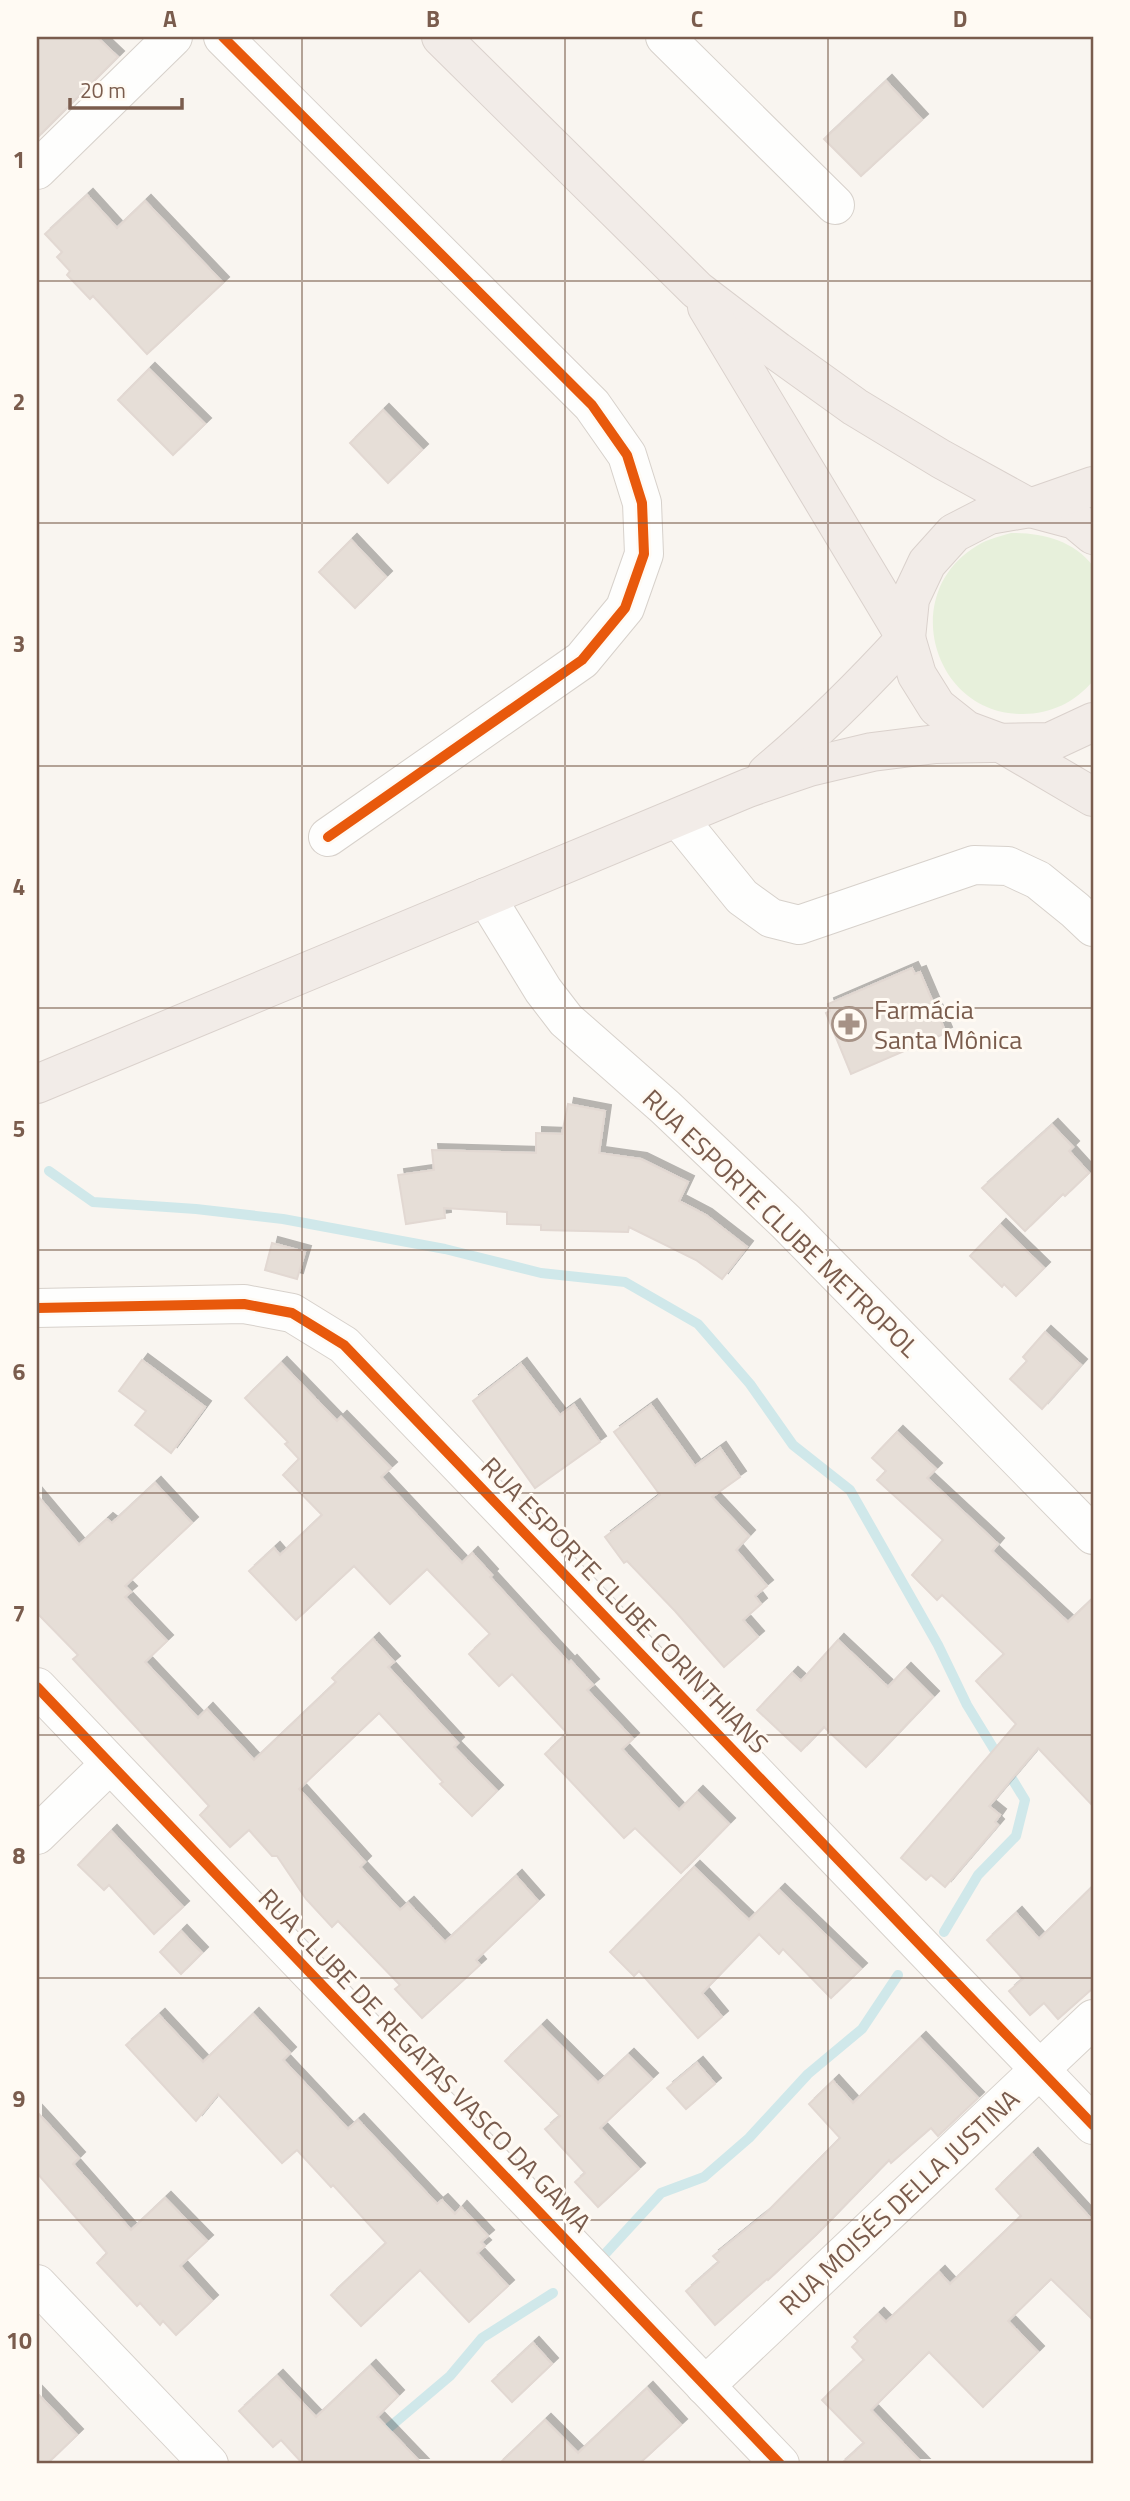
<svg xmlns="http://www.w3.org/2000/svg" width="1130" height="2501" viewBox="0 0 1130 2501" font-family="'Titillium Web',sans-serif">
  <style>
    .green { fill: #e7f0db }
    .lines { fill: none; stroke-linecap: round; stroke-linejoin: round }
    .stream { stroke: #d0e8ea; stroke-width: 10 }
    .building { fill: #e6ded7; stroke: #e2d8d2; stroke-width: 2; filter: url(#shadow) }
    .minor-casing { stroke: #d7d1cb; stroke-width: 40 }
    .tertiary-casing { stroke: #d7d1cb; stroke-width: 40 }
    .trunk-casing { stroke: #dad1cc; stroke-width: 40 }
    .minor { stroke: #fefefd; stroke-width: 38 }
    .tertiary { stroke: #fefefd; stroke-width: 38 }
    .trunk { stroke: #f2ece8; stroke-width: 38 }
    .cycleway-casing { stroke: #fffaf3; stroke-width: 15 }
    .cycleway { stroke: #e8590c; stroke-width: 10 }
    .grid { fill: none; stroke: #7a5c4d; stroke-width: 2; stroke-opacity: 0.55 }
    .labels { text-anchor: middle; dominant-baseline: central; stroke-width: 6; stroke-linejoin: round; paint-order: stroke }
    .poi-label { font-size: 26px; fill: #7a5c4d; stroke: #fffaf3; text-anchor: start }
    .street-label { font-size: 26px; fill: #7a5c4d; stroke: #fffaf3 }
    .neatline { fill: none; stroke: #7a5c4d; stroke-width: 2.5 }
    .grid-label { font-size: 23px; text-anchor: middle; font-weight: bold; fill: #7a5c4d }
  </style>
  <defs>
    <filter id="shadow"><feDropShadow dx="6" dy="-6" stdDeviation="0" flood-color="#0004"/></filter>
  </defs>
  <rect width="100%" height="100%" fill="#f9f5f0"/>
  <path class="green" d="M 1011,533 C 1042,533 1073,540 1093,566 L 1093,681 C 1075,702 1051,714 1023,714 C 935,715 899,598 972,549 C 984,540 997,537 1011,533 Z"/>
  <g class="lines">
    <g class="stream">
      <path d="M 49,1171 L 93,1202 L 196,1209 L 283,1219 L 445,1249 L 541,1273 L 625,1282 L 698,1324 L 750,1384 L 793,1445 L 850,1490 L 938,1645 L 967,1705 L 1025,1800 L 1016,1836 L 978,1875 L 944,1932"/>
      <path d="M 605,2254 L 661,2193 L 704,2177 L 749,2138 L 808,2074 L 862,2029 L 898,1975"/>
      <path d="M 378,2437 L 450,2376 L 482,2338 L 553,2293"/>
    </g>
  </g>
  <g class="building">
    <path d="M 37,37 L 97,37 L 118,57 L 37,138 Z"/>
    <path d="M 886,81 L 922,120 L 861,176 L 824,139 Z"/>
    <path d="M 87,195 L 117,228 L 145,201 L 223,283 L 147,354 L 93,296 L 90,299 L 67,275 L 70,271 L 57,257 L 62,252 L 45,234 Z"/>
    <path d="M 149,369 L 205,424 L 173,455 L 118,400 Z"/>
    <path d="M 383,410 L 422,450 L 388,483 L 350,443 Z"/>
    <path d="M 351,540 L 386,577 L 355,608 L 319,572 Z"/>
    <path d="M 912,968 L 915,974 L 920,972 L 946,1033 L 851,1074 L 826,1013 L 830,1011 L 828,1004 Z"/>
    <path d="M 568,1104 L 605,1111 L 599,1153 L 641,1159 L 688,1182 L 679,1201 L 706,1215 L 747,1247 L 722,1279 L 696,1260 L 629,1227 L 628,1232 L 541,1230 L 541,1225 L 507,1224 L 507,1212 L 444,1208 L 445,1218 L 406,1224 L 398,1175 L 434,1170 L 432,1150 L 536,1153 L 536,1133 L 562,1134 Z"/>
    <path d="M 1052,1125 L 1073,1147 L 1069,1151 L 1089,1173 L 1065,1196 L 1063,1194 L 1025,1231 L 982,1188 Z"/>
    <path d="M 1000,1225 L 1044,1268 L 1016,1296 L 1004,1284 L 1002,1287 L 970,1256 Z"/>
    <path d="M 272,1243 L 305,1252 L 297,1279 L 265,1270 Z"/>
    <path d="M 1045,1332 L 1081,1365 L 1042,1409 L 1010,1379 L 1027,1361 L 1023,1357 Z"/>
    <path d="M 142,1360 L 205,1407 L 171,1453 L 135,1425 L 146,1411 L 119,1391 Z"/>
    <path d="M 281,1363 L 337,1421 L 341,1417 L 391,1468 L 381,1477 L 462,1563 L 472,1553 L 492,1575 L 490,1577 L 569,1663 L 571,1661 L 593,1685 L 587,1690 L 633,1739 L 622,1749 L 679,1810 L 697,1792 L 729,1824 L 681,1873 L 635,1828 L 624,1838 L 545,1754 L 567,1733 L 512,1674 L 499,1686 L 469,1654 L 490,1634 L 427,1569 L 390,1604 L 354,1566 L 296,1620 L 249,1571 L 274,1548 L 280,1555 L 322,1515 L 283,1475 L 299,1459 L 285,1444 L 288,1442 L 245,1398 Z"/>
    <path d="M 521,1364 L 560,1415 L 574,1405 L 600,1442 L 535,1488 L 473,1401 Z"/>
    <path d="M 651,1405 L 695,1466 L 720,1448 L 740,1477 L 712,1497 L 749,1536 L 736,1550 L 767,1586 L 755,1596 L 761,1604 L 743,1620 L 758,1637 L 724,1667 L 675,1611 L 627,1561 L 624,1563 L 605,1537 L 660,1495 L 614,1432 Z"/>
    <path d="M 897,1432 L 936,1469 L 927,1478 L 998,1544 L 992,1551 L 1068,1622 L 1093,1598 L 1093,1806 L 1038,1748 L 989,1806 L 1000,1815 L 995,1822 L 998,1825 L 945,1887 L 931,1875 L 926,1880 L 901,1858 L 1016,1724 L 976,1681 L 1004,1654 L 942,1595 L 937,1600 L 912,1575 L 943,1540 L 877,1480 L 886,1471 L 872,1458 Z"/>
    <path d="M 155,1483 L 192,1523 L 125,1586 L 131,1592 L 125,1597 L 167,1641 L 145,1662 L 198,1718 L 207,1709 L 254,1760 L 336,1682 L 332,1678 L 373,1639 L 394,1662 L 388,1667 L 458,1743 L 454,1747 L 497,1791 L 472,1816 L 440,1784 L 443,1782 L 379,1713 L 299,1789 L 365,1862 L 360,1867 L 400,1910 L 408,1903 L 445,1942 L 516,1876 L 538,1901 L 476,1960 L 480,1965 L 422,2018 L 395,1989 L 400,1985 L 338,1921 L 332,1927 L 306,1899 L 277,1856 L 272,1856 L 249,1830 L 230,1847 L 200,1815 L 209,1806 L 73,1659 L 78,1655 L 37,1613 L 37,1495 L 79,1545 L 107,1519 L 112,1523 Z"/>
    <path d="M 838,1640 L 888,1687 L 905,1669 L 933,1697 L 866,1767 L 824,1727 L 801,1751 L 757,1710 L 792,1673 L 801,1681 Z"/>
    <path d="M 111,1831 L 183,1907 L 154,1934 L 109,1885 L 104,1890 L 78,1865 Z"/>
    <path d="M 694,1867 L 749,1920 L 779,1890 L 861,1969 L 831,1998 L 783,1949 L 779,1954 L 759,1934 L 702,1993 L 722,2017 L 698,2038 L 639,1971 L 634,1976 L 610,1952 Z"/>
    <path d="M 1093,1886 L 1093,1988 L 1058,2019 L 1044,2003 L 1030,2015 L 1009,1991 L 1023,1979 L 987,1940 L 1016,1913 L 1039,1939 Z"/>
    <path d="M 181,1931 L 202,1953 L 181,1974 L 160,1952 Z"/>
    <path d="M 253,2014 L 290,2053 L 283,2060 L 348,2129 L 358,2120 L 437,2204 L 442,2200 L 455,2214 L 461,2207 L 488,2236 L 481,2242 L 485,2246 L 477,2253 L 508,2286 L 469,2322 L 420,2270 L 361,2326 L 331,2295 L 386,2243 L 333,2185 L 331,2187 L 297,2150 L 282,2163 L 218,2094 L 196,2121 L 126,2045 L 159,2015 L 203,2062 Z"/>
    <path d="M 541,2026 L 598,2083 L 628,2055 L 652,2079 L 600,2128 L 639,2169 L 598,2207 L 575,2182 L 585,2173 L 545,2129 L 560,2116 L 505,2061 Z"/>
    <path d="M 920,2038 L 978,2098 L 938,2136 L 931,2128 L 891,2163 L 889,2160 L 816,2235 L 768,2280 L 767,2279 L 715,2325 L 686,2291 L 719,2262 L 713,2256 L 765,2214 L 840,2138 L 809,2104 L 833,2081 L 853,2103 Z"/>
    <path d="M 697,2063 L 715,2084 L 686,2109 L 667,2088 Z"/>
    <path d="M 37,2112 L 79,2158 L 73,2164 L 131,2230 L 165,2198 L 207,2241 L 180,2266 L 212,2301 L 176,2335 L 163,2321 L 160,2325 L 140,2303 L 137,2306 L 97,2263 L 107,2253 L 37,2173 Z"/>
    <path d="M 1032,2154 L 1093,2221 L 1093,2320 L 1051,2279 L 1008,2321 L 1038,2352 L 983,2407 L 929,2352 L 871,2410 L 923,2464 L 841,2464 L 864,2443 L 822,2400 L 864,2360 L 852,2347 L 858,2341 L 854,2337 L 878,2314 L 886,2322 L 939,2272 L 950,2284 L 1021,2216 L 996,2189 Z"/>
    <path d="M 533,2343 L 552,2364 L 512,2402 L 492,2381 Z"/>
    <path d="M 370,2366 L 398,2396 L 377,2417 L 422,2464 L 303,2464 L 281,2440 L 273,2447 L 239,2411 L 277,2376 L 316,2417 Z"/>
    <path d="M 647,2388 L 681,2425 L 639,2464 L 499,2464 L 545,2420 L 578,2453 Z"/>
    <path d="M 37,2393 L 77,2435 L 47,2464 L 37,2464 Z"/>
  </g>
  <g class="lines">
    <g class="minor-casing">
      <g id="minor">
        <path d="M 223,37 L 592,405 L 627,455 L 642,503 L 644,554 L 625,608 L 582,660 L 328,837"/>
        <path d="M 665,37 L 835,205"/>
        <path d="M 37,170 L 173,37"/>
        <path d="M 486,897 L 543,990 L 566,1020 L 665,1107 L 786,1222 L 1093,1535"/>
        <path d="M 37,1308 L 244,1304 L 292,1313 L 344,1345 L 1093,2125"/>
        <path d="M 37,1687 L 780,2464"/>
        <path d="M 37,1835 L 110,1764"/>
        <path d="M 705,2386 L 1093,2019"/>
      </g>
    </g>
    <g class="tertiary-casing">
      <g id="tertiary">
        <path d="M 678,818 L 742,897 L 771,918 L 799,925 L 974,865 L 1008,866 L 1038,880 L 1075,910 L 1093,927"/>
        <path d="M 37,2284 L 209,2464"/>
      </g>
    </g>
    <g class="trunk-casing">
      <g id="trunk">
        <path d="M 441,37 L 697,290 L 777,351 L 855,407 L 941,459 L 1030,508 L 1075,520 L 1093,535"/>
        <path d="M 707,307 L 906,638 L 917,675 L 937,707 L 966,730 L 1001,743 L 1093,797"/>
        <path d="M 906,638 L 910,599 L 927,563 L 954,533 L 989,515 L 1030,508 L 1093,486"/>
        <path d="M 767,773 C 817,731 862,686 906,638"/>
        <path d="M 37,1084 L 748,788 L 809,767 L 872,752 L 936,744 L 1050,742 L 1093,722"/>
      </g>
    </g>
    <use href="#minor" class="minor"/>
    <use href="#tertiary" class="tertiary"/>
    <use href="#trunk" class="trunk"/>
    <g class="cycleway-casing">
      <g id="cycleway">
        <path d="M 223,37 L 592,405 L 627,455 L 642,503 L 644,554 L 625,608 L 582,660 L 328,837"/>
        <path d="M 37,1308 L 244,1304 L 292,1313 L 344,1345 L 1093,2125"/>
        <path d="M 37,1687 L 780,2464"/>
      </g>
    </g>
    <use href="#cycleway" class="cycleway"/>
  </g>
  <path class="grid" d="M 302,37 L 302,2464M 565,37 L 565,2464M 828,37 L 828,2464M 37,281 L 1093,281M 37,523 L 1093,523M 37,766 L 1093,766M 37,1008 L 1093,1008M 37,1250 L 1093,1250M 37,1493 L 1093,1493M 37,1735 L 1093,1735M 37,1978 L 1093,1978M 37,2220 L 1093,2220"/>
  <defs>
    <g id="pharmacy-ring" transform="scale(1.75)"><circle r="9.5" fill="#fffaf3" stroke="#a69286" stroke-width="1.5"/><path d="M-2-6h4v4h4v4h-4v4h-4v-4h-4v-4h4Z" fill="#a69286"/></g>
  </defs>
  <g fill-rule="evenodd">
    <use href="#pharmacy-ring" x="849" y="1024"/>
  </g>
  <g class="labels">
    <g class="poi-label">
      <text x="874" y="1009">Farmácia<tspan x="874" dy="30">Santa Mônica</tspan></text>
    </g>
    <g class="street-label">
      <text transform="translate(781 1223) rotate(44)">RUA ESPORTE CLUBE METROPOL</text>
      <text transform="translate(625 1605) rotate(46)">RUA ESPORTE CLUBE CORINTHIANS</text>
      <text transform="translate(425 2060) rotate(46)">RUA CLUBE DE REGATAS VASCO DA GAMA</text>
      <text transform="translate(899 2202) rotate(-43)">RUA MOISÉS DELLA JUSTINA</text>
    </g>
  </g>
  <rect width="1130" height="2501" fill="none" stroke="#fffaf3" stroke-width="77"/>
  <path d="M70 98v10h112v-10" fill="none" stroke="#7a5c4d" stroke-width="3.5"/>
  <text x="80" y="98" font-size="21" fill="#7a5c4d" stroke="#fffaf3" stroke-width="5" paint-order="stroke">20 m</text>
  <rect x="38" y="38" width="1054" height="2424" class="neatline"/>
  <g class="grid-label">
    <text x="170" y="27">A</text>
    <text x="433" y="27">B</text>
    <text x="697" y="27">C</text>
    <text x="960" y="27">D</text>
    <text x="19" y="168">1</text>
    <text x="19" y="410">2</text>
    <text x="19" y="652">3</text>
    <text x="19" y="895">4</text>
    <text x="19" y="1137">5</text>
    <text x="19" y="1380">6</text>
    <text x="19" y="1622">7</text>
    <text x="19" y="1864">8</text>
    <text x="19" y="2107">9</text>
    <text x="19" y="2349">10</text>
  </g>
</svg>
